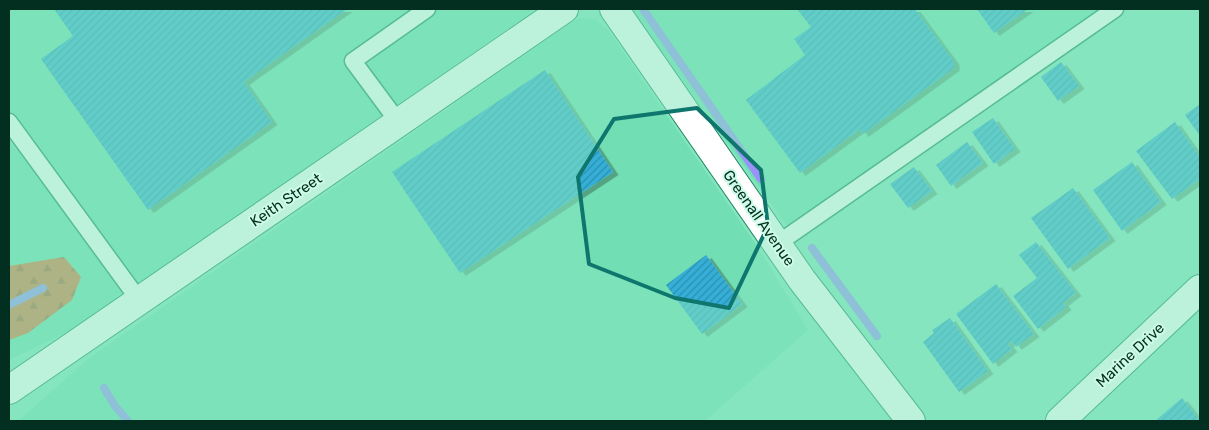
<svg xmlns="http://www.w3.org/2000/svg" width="1209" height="430" viewBox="0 0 1209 430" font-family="Rubik,sans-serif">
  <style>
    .built { fill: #72deb3 }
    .forest { fill: url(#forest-firs) }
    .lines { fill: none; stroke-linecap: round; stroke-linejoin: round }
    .stream { stroke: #9a92f9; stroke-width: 8 }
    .building { fill: url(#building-hatch); filter: url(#shadow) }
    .lane-casing { stroke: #1d8965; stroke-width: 19 }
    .street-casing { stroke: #1d8965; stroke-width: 30 }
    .secondary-casing { stroke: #1d8965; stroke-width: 30 }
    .lane { stroke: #fff; stroke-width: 16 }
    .street { stroke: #fff; stroke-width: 28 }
    .secondary { stroke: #fff; stroke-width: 28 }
    .marked { fill: none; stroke: #0f766e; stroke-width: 4; stroke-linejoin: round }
    .labels { text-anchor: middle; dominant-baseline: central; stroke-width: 4; stroke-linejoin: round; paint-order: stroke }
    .street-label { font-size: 15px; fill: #022f20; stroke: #cefbe7 }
  </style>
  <defs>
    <pattern id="forest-firs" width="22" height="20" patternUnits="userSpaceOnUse" patternTransform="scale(1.25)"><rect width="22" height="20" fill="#e07641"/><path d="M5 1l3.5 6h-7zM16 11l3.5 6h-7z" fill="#b36136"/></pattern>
    <pattern id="building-hatch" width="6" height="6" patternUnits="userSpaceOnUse" patternTransform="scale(1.25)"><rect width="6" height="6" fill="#36afd8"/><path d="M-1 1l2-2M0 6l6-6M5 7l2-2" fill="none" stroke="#2b8faf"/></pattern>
    <filter id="shadow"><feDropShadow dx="5.5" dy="3" stdDeviation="0" flood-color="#0004"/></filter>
  </defs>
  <rect width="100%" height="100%" fill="#85e5be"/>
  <g class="built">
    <path d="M 9,9 L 534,9 L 522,19 L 86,323 L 9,360 Z"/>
    <path d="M 631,9 L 1115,9 L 793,234 Z"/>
    <path d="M 581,18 L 596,20 L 608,30 L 757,246 L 808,330 L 705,421 L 18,421 L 88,359 L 575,20 Z"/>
  </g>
  <path class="forest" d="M 64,257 L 81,277 L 72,300 L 28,333 L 9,340 L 9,266 Z"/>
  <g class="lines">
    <g class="stream">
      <path d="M 643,9 L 761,179"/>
      <path d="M 812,248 L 877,336"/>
      <path d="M 9,305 L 43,288"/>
      <path d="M 104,388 L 115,406 L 128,421"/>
    </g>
  </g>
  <g class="building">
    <path d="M 54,9 L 347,9 L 244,82 L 272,122 L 148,210 L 41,59 L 73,36 Z"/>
    <path d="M 797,9 L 915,9 L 954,62 L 954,68 L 863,134 L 860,129 L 800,173 L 746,100 L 805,55 L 794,39 L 811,27 Z"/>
    <path d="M 977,9 L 1028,9 L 994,33 Z"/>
    <path d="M 1061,62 L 1079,86 L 1058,101 L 1041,77 Z"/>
    <path d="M 545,70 L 613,172 L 460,273 L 392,172 Z"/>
    <path d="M 1200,104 L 1200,136 L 1185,115 Z"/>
    <path d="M 993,118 L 1015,149 L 994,164 L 972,132 Z"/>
    <path d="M 1175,122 L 1200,157 L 1200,179 L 1172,199 L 1136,151 Z"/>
    <path d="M 967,142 L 983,163 L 951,186 L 936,165 Z"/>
    <path d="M 1132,162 L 1161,202 L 1122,231 L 1093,190 Z"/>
    <path d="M 914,167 L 932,191 L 908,208 L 890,184 Z"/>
    <path d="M 1073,188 L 1110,238 L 1068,269 L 1031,218 Z"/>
    <path d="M 1036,242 L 1076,293 L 1063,303 L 1066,307 L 1038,329 L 1013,296 L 1037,278 L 1019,255 Z"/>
    <path d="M 706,255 L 742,304 L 702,334 L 666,285 Z"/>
    <path d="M 996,284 L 1034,334 L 1016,347 L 1012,341 L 1008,344 L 1012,349 L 993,364 L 956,314 Z"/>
    <path d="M 950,318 L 988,371 L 959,392 L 923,342 L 934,333 L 932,330 Z"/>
    <path d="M 1182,398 L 1200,421 L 1155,421 Z"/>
  </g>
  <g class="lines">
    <g class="lane-casing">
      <g id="lane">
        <path d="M 9,122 L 139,300"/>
        <path d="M 399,123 L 353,61 L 427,9"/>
        <path d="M 777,244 L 1115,9"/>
      </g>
    </g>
    <g class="street-casing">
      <path id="street" d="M 9,390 L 564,9"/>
    </g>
    <g class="secondary-casing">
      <g id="secondary">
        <path d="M 614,9 L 802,280 L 911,421"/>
        <path d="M 1060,421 L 1200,289"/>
      </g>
    </g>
    <use href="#lane" class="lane"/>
    <use href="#street" class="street"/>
    <use href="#secondary" class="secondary"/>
  </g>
  <path d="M0 0H1209V430H0ZM 697,108 L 761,170 L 768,226 L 729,308 L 675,298 L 589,264 L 578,177 L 614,119 Z" fill="#85e5be" fill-opacity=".55" fill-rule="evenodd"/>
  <path class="marked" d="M 697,108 L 761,170 L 768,226 L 729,308 L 675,298 L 589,264 L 578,177 L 614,119 Z"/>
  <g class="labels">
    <g class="street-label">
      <text transform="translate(286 200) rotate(-34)">Keith Street</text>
      <text transform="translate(759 218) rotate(55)">Greenall Avenue</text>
      <text transform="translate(1130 355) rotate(-43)">Marine Drive</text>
    </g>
  </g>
  <rect width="1209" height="430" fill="none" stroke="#022f20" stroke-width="20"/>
</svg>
